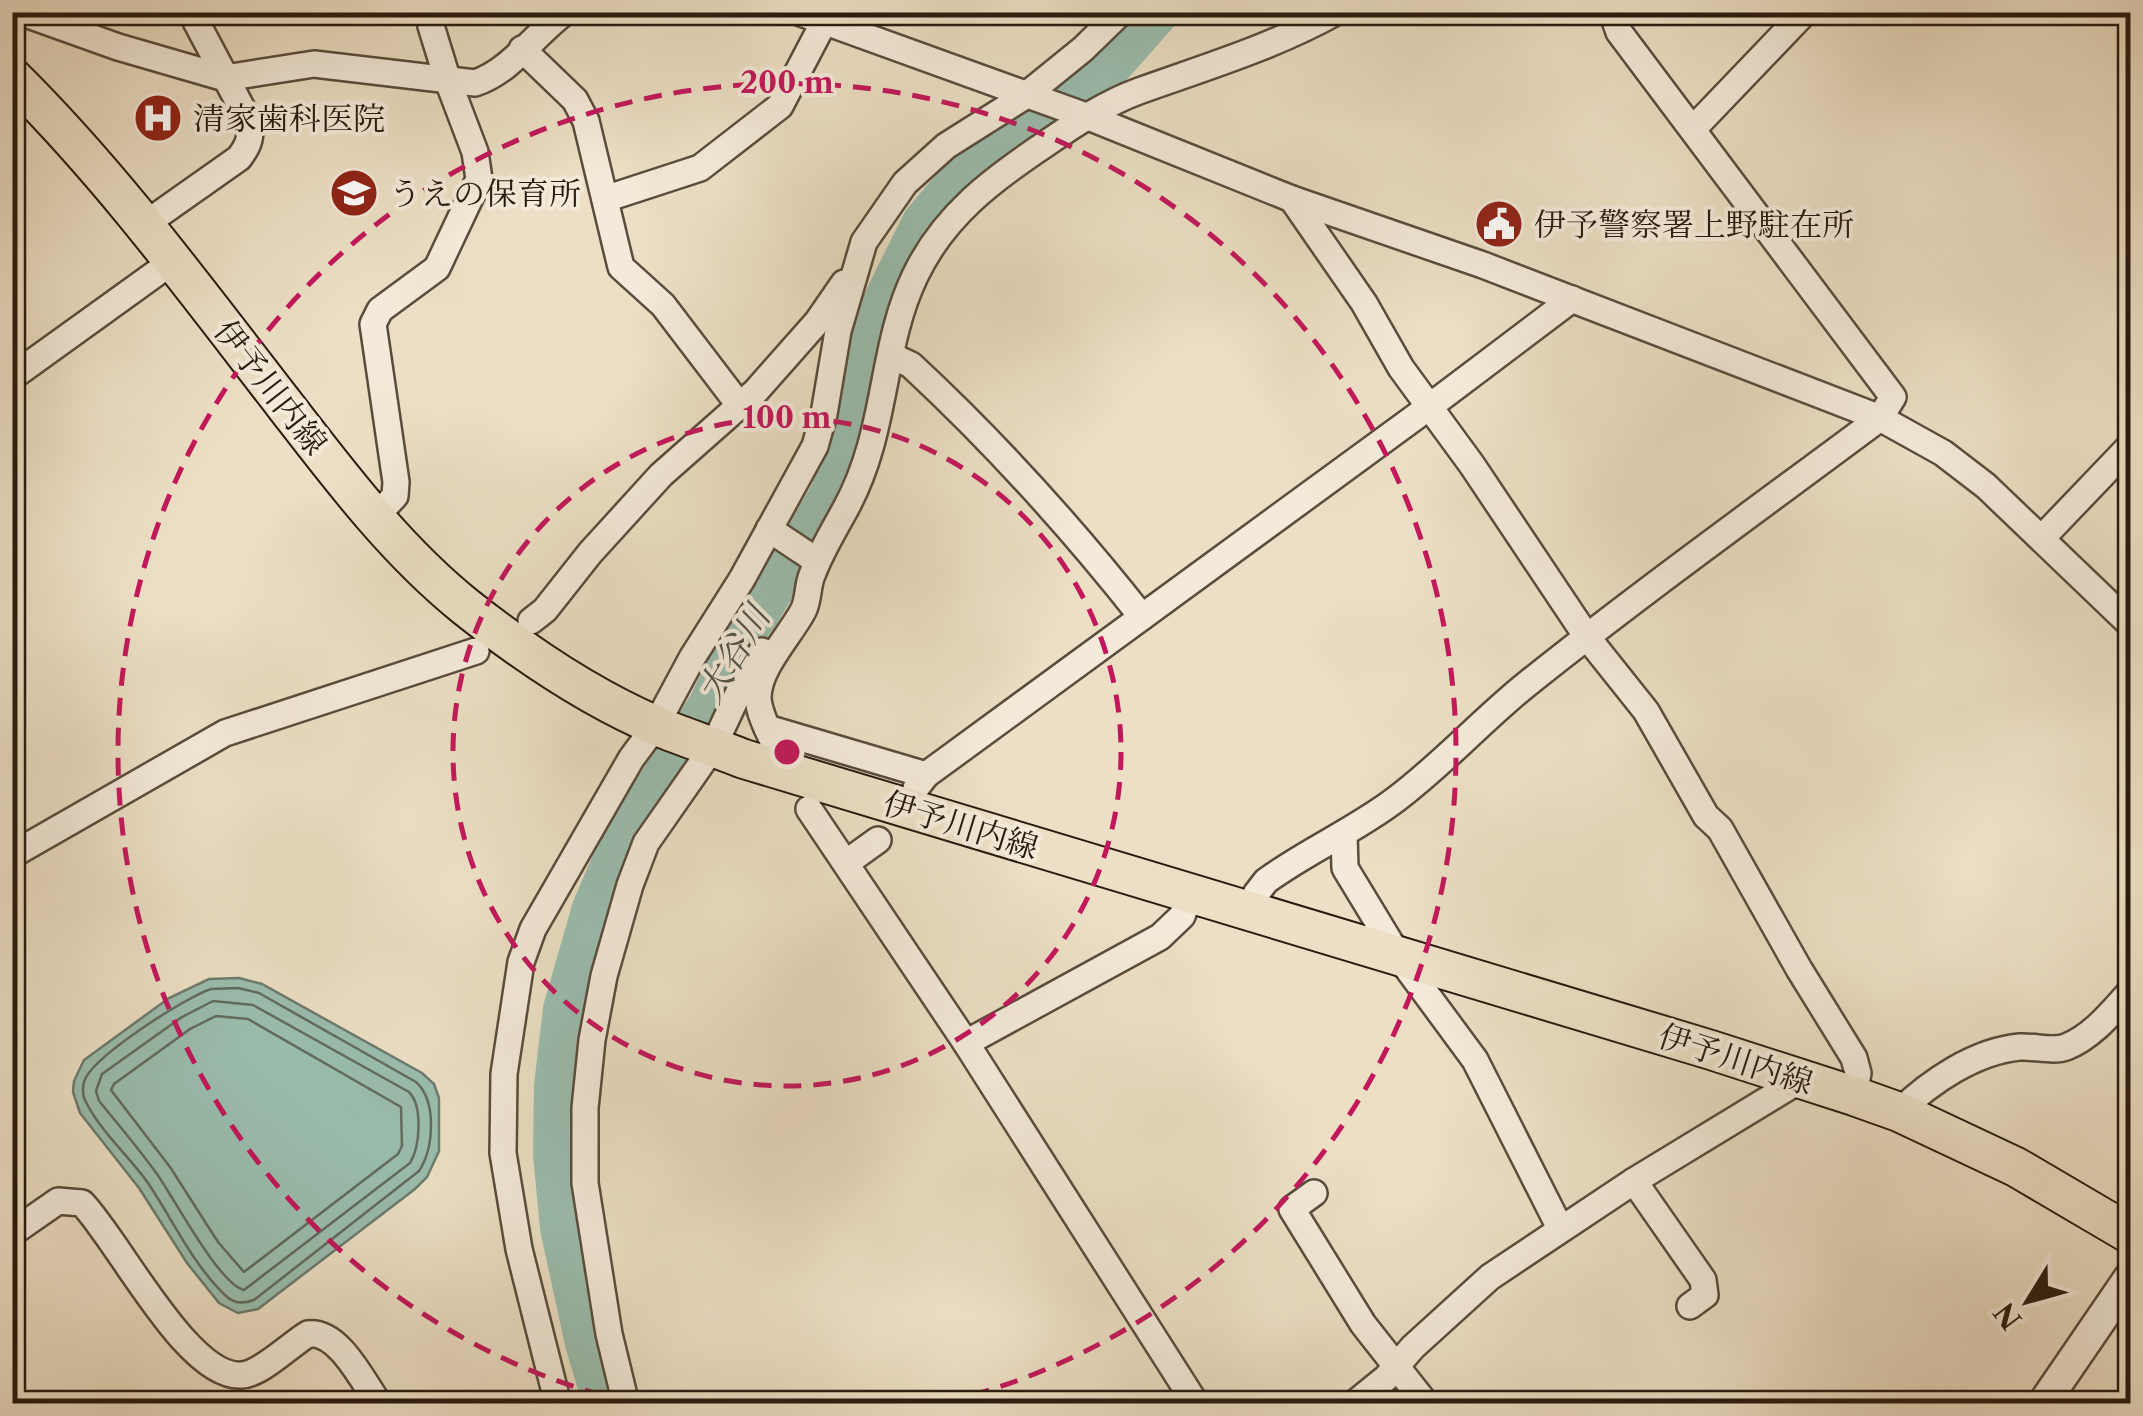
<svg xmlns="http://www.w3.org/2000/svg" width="2143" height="1416" viewBox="0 0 2143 1416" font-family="'Libre Caslon Text','Noto Serif JP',serif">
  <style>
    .water { fill: #9abdae; stroke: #6c7c6e; stroke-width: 2.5 }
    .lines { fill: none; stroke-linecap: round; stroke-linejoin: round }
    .shore { stroke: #616c5e; stroke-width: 2.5 }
    .river { stroke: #9abdae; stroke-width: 40 }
    .minor-casing { stroke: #594c3c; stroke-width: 30 }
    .tertiary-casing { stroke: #594c3c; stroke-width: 35 }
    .primary-casing { stroke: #281b0f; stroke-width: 42 }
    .minor { stroke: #f3ead9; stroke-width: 25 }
    .tertiary { stroke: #f3ead9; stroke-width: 30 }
    .primary { stroke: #ecdfc5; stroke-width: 38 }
    .ring { fill: none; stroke: #c2185b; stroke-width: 5; stroke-dasharray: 18 12 }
    .labels { text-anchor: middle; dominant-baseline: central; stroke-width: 8; stroke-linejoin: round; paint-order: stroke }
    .poi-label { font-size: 32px; fill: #281b0f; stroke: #f3ead9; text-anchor: start }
    .street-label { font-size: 32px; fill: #281b0f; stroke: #f3ead9 }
    .water-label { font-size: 35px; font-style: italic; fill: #505447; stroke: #f3ead9 }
    .centre { fill: #c2185b; stroke: #f3ead9; stroke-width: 5 }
    .ring-label { font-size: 30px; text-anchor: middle; font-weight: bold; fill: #c2185b; stroke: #f3ead9; stroke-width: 8; stroke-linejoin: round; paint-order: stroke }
  </style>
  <rect width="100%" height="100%" fill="#ecdfc5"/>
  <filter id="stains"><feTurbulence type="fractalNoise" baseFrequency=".002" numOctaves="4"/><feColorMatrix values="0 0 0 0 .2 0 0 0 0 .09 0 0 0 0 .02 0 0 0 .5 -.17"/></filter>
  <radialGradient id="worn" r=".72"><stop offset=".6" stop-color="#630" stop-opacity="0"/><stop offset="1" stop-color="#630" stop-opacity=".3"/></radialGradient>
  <path class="water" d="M 239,978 L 262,984 L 422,1073 L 434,1084 L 439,1098 L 439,1151 L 427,1177 L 415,1189 L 258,1309 L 238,1313 L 219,1303 L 187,1263 L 139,1188 L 80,1113 L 73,1092 L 74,1081 L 84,1060 L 169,998 L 209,979 Z"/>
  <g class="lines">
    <g class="shore">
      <path d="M 211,989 L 238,988 L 259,993 L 416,1082 C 437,1101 434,1148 419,1171 L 254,1300 C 243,1304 234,1304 226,1296 C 193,1265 173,1220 148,1183 C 129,1156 102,1133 87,1104 C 83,1098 82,1090 84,1082 C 90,1058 186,997 211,989 Z"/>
      <path d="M 213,1001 L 253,1005 L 409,1092 C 423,1106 420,1147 410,1163 L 244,1290 C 219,1284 174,1198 157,1174 C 139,1149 119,1125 99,1101 L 96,1091 L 102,1074 L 182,1017 Z"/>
      <path d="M 216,1016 L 248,1019 L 401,1107 L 402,1146 L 398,1154 L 244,1272 L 218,1242 L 170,1167 L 111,1090 L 114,1084 L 190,1029 Z"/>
    </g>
    <path class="river" d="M 603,1404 L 585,1343 L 560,1228 L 553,1154 L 554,1086 L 563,1009 L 592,908 L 621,840 L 708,705 L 736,646 L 762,610 L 829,495 L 851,441 L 873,321 L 922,222 L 957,181 L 1107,72 L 1160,12"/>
    <g class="minor-casing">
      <g id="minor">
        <path d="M 20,12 L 118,47 L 225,78 L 314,64 L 475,83 C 510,72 535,34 565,12"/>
        <path d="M 798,12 L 1086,116 L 1292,199 L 1483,265 L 1880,418 L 1943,453 L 1986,486 L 2130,624"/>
        <path d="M 522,49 L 575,100 L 586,121 L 621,267 L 663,305 L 740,406"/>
        <path d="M 1693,129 L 1805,12"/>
        <path d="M 605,199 L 700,168 L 780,106 L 824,22"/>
        <path d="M 1292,199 L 1364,303 L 1401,368 L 1472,465 L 1587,637 L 1646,711 L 1706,816 L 1720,829 L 1799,969 L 1854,1058 L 1858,1073 L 1854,1096"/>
        <path d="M 144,225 L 239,158 C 249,145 253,135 247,118 L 191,12"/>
        <path d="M 892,356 L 911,365 C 995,443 1071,527 1142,617"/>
        <path d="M 12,377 L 173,261"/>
        <path d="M 375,517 L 395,496 L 396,482 L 373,324 L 380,310 L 437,268 L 479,179 L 475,152 L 448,81 L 431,26 L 430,12"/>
        <path d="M 769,529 L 817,561"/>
        <path d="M 2042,538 L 2130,446"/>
        <path d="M 531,621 L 545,610 L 590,553 L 661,475 L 756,391 L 817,322 L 844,283"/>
        <path d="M 767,728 L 926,775"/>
        <path d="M 773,741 C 767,728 759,713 758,698 C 758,668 789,637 803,611 C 809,600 807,587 812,575 C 821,551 834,530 846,508 C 888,431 880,349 915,276 C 944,215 993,179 1047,143 C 1076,123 1106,103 1139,91 C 1206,67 1273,47 1336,12"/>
        <path d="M 916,788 L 926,775 L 1429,407 L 1572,299"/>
        <path d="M 809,809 L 966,1043 L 1196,1404"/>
        <path d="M 1344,834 L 1345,868 L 1399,957 L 1475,1060 L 1560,1228"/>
        <path d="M 12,855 L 225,733 L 476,651"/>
        <path d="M 846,863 L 878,840"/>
        <path d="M 1249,913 L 1256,894 L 1266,881 C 1307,851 1354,831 1395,800 C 1442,765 1481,721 1527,684 C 1642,592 1762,506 1880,418 L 1893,397 L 1619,32 L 1612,12"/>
        <path d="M 966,1043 L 1160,937 L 1182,916 L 1190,895"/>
        <path d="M 1899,1112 C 1930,1082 1975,1051 2020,1047 C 2034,1046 2053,1052 2066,1047 C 2092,1037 2112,1012 2130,992"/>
        <path d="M 1634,1181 L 1703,1280 L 1705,1295 L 1690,1306"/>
        <path d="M 1314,1193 L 1292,1209 L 1363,1324 L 1426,1404"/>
        <path d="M 12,1233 L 58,1201 L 82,1203 C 119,1241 188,1380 242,1375 C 261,1374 291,1344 308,1334 C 339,1330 363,1382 379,1404"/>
        <path d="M 558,1404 L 519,1249 L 503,1153 L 504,1074 L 521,962 L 533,929 L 631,759 L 656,725 L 692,658 L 742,579 L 815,446 L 824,414 L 838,331 L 864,242 L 905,183 L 946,146 L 1025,96 L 1083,49 L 1121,12"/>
        <path d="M 626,1404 L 609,1334 L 585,1183 L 585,1108 L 592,1040 L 604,976 L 630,885 L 646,843 L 713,747 L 746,677 L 762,651"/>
        <path d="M 1354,1404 L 1386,1378 L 1413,1347 L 1490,1277 L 1634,1181 L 1800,1080"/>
      </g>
    </g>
    <g class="tertiary-casing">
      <path id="tertiary" d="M 2043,1404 L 2130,1277"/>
    </g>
    <g class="primary-casing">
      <path id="primary" d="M 12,77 C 113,177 197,292 284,404 C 339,475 395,550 466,607 C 524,653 590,698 659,727 C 687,738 716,748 744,759 L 1711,1050 L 1854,1096 L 1899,1112 L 2016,1167 L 2130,1234"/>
    </g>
    <use href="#minor" class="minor"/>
    <use href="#tertiary" class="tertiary"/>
    <use href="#primary" class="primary"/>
  </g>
  <g class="ring">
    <circle cx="787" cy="752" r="334"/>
    <path d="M631 1403A669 669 0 1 1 943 1403"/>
  </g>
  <defs>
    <g id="hospital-disc" transform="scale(2.5)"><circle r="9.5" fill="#8f2418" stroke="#f3ead9"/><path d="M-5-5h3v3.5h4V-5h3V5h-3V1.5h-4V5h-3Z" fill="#fff"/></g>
    <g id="school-disc" transform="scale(2.5)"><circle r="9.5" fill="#8f2418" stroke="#f3ead9"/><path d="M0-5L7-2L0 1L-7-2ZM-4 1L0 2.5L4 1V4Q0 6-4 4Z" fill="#fff"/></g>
    <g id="civic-disc" transform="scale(2.5)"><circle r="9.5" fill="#8f2418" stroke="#f3ead9"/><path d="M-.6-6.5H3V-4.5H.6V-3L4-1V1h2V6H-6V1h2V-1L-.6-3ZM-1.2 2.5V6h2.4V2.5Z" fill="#fff"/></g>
  </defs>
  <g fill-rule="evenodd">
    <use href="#hospital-disc" x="158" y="118"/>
    <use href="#school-disc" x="354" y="193"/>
    <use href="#civic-disc" x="1499" y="224"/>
  </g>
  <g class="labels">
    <g class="poi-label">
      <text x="193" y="118">清家歯科医院</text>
      <text x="389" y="193">うえの保育所</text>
      <text x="1534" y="224">伊予警察署上野駐在所</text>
    </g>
    <g class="street-label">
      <text transform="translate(271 387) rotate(52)">伊予川内線</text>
      <text transform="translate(961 825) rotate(17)">伊予川内線</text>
      <text transform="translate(1736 1059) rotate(18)">伊予川内線</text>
    </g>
    <g class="water-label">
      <text transform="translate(733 654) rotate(-59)">大谷川</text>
    </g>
  </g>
  <circle cx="787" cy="752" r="15" class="centre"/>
  <g class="ring-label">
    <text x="787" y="93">200 m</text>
    <text x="787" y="428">100 m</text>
  </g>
  <rect width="2143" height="1416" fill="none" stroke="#ecdfc5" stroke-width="50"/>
  <rect x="15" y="15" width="2113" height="1386" fill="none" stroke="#281b0f" stroke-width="5"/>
  <rect x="25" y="25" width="2093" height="1366" fill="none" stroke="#281b0f" stroke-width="2.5"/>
  <g transform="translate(2028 1301) rotate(233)" stroke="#f3ead9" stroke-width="8" paint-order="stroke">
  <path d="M0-8L18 38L0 25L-18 38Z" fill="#281b0f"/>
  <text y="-15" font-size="28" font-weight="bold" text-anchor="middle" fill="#281b0f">N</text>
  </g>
  <rect width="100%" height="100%" filter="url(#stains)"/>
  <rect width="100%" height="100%" fill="url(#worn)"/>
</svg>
